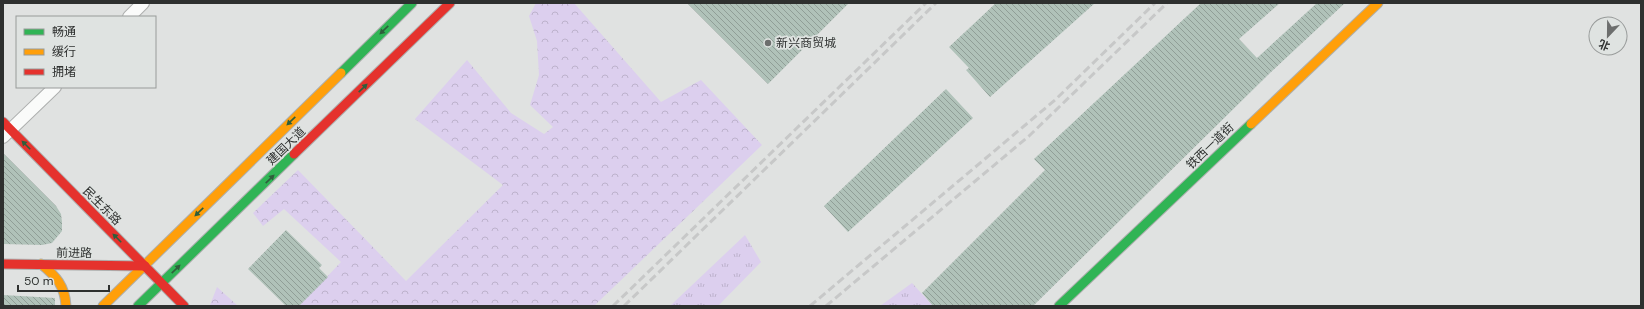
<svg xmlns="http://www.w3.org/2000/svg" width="1644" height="309" viewBox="0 0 1644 309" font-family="'DM Sans','Noto Sans SC',sans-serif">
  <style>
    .grass { fill: url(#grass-tufts) }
    .forest { fill: url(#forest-crowns) }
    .building { fill: url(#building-back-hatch) }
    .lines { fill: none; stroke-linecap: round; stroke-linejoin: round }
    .street-casing { stroke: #adafae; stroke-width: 14 }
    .fast-casing { stroke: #adafae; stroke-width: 11 }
    .slow-casing { stroke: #adafae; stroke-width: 11 }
    .jam-casing { stroke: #adafae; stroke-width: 11 }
    .street { stroke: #fafbfa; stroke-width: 12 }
    .fast { stroke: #30b455; stroke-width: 9 }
    .slow { stroke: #ff9f0a; stroke-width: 9 }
    .jam { stroke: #e5322d; stroke-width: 9 }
    .rail { stroke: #c7c8c8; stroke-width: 3; stroke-dasharray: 8 4; stroke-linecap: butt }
    .oneway { fill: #2f5e3c }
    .poi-dot { fill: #6c6e6d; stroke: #dfe3e1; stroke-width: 1.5 }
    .labels { text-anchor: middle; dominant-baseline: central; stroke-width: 3.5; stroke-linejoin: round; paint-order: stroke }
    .poi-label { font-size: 12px; fill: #2e302f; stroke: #dfe3e1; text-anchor: start }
    .street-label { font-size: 12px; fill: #2e302f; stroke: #dfe3e1 }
  </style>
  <defs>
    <pattern id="grass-tufts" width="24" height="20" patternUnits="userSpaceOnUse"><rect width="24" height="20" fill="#dccfee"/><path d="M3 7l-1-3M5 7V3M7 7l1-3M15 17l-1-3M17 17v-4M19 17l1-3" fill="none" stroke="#bdb2cc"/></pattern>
    <pattern id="forest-crowns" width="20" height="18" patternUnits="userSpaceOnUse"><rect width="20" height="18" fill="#dccfee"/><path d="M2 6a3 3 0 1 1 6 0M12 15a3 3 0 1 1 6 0" fill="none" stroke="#bdb2cc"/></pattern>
    <pattern id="building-back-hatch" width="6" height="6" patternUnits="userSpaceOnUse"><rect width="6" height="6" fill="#b0c2b9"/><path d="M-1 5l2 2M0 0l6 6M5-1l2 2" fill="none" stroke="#909e97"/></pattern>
  </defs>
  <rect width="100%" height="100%" fill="#e0e2e1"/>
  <g class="grass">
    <path d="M 745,235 L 761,262 L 718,306 L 670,306 Z"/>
    <path d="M 912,283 L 933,306 L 880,306 Z"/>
  </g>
  <g class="forest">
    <path d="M 536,3 L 574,3 L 661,102 L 701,80 L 762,145 L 594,306 L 299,306 L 341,262 L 284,209 L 263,226 L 253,213 L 298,170 L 406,281 L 503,185 L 415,119 L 467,60 L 511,113 L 544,134 L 553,127 L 530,105 L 539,75 L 537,41 L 529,16 Z"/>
    <path d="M 217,287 L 238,306 L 211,306 L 210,305 Z"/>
  </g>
  <g class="building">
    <path d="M 687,3 L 849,3 L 768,84 Z"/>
    <path d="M 996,3 L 1095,3 L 990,97 L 966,70 L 969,68 L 949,47 Z"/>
    <path d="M 1201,3 L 1280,3 L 1239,39 L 1257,58 L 1317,3 L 1345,3 L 1271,72 L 1033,306 L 933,306 L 922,293 L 1045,170 L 1034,159 Z"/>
    <path d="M 946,89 L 973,118 L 848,232 L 824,206 Z"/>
    <path d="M 3,153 L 56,206 L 61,214 L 62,222 L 62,231 L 52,243 L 42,245 L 3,244 Z"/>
    <path d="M 286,230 L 322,265 L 319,268 L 328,277 L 299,306 L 286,306 L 248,269 Z"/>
    <path d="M 3,295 L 55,298 L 55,306 L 3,306 Z"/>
  </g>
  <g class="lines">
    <g class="street-casing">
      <g id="street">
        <path d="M 129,17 L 143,3"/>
        <path d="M 3,137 L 55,87"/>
      </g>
    </g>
    <g class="fast-casing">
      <g id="fast">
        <path d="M 341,73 L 412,3"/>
        <path d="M 138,306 L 294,154"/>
        <path d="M 1059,306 L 1251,124"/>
      </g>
    </g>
    <g class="slow-casing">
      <g id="slow">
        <path d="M 1251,124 L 1378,3"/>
        <path d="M 41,264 C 56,276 65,286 66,306"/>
        <path d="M 103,306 L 341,73"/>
      </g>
    </g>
    <g class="jam-casing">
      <g id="jam">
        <path d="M 3,122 L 184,306"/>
        <path d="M 294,154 L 450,3"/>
        <path d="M 3,264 L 145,266"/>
      </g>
    </g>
    <use href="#street" class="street"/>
    <use href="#fast" class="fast"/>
    <use href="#slow" class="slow"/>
    <use href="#jam" class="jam"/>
    <g class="rail">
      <path d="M 613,306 L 926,3"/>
      <path d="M 624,306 L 936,3"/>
      <path d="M 810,306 L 1055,100 L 1155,3"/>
      <path d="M 826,306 L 1029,136 L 1167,3"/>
    </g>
  </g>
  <defs><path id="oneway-solid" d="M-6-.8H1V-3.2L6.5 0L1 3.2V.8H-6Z"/></defs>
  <g class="oneway">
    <use href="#oneway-solid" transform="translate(384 30) rotate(136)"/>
    <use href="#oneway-solid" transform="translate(363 88) rotate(-44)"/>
    <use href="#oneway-solid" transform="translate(291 121) rotate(136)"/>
    <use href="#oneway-solid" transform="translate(26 145) rotate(-135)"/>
    <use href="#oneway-solid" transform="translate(270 179) rotate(-44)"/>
    <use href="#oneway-solid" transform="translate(199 212) rotate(136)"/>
    <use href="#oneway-solid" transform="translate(117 238) rotate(-135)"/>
    <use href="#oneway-solid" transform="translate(176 269) rotate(-44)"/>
  </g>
  <circle class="poi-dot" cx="768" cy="43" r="4"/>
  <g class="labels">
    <g class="poi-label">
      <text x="776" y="43">新兴商贸城</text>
    </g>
    <g class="street-label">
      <text transform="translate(286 146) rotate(-44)">建国大道</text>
      <text transform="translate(1210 146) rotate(-44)">铁西一道街</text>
      <text transform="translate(102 206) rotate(45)">民生东路</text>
      <text transform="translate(74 253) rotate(1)">前进路</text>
    </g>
  </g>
  <rect width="1644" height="309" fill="none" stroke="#2e302f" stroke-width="8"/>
  <rect x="16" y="16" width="140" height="72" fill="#dfe3e1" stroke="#989b9a"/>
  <rect x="24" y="29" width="20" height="6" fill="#30b455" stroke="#989b9a"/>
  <text x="52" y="36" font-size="12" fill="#2e302f">畅通</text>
  <rect x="24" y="49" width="20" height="6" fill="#ff9f0a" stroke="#989b9a"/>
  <text x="52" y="56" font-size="12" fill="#2e302f">缓行</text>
  <rect x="24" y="69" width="20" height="6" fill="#e5322d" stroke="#989b9a"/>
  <text x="52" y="76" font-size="12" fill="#2e302f">拥堵</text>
  <g transform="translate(1608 36) rotate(202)"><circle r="19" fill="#dfe3e1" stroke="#989b9a"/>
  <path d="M0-3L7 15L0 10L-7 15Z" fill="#6c6e6d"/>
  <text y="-6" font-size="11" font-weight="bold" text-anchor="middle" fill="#2e302f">北</text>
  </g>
  <path d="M18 285v6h91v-6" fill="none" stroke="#2e302f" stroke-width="2"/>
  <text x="24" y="285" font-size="12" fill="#2e302f" stroke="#dfe3e1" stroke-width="3" paint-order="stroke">50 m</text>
</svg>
